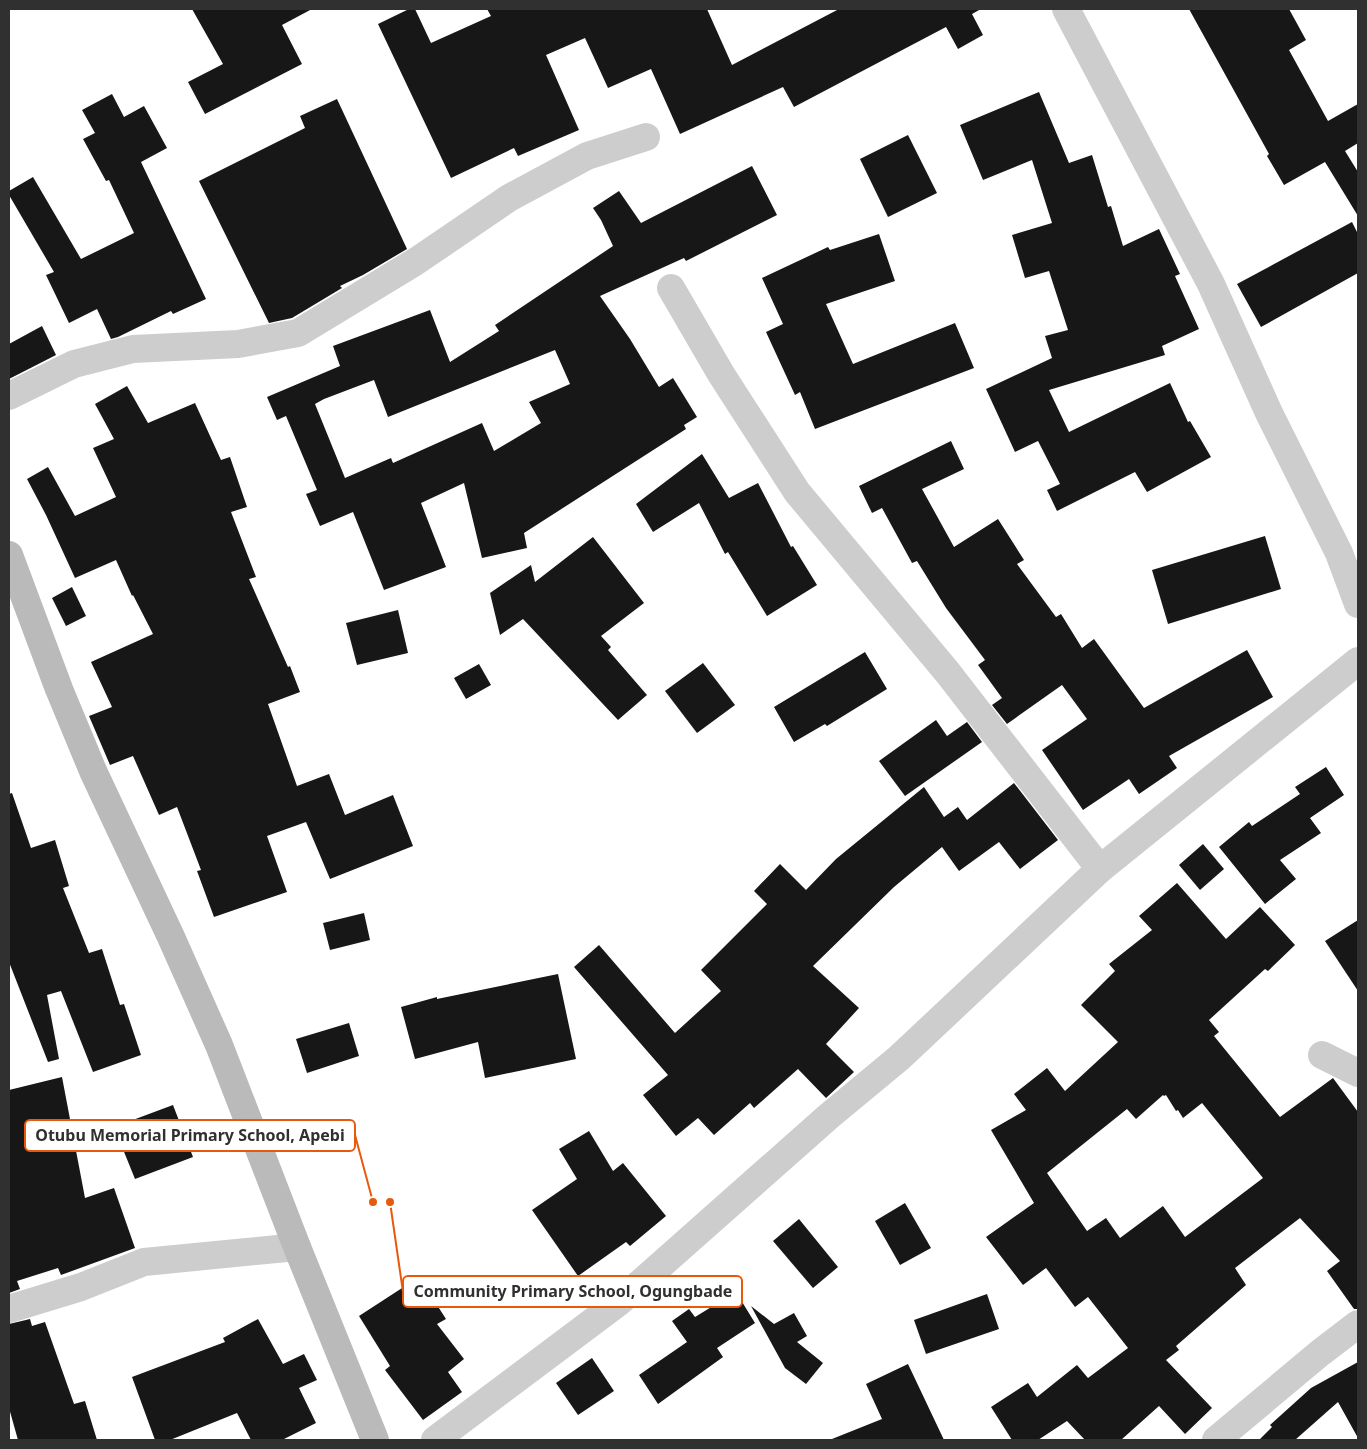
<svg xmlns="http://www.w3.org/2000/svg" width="1367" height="1449" viewBox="0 0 1367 1449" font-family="'Noto Sans',sans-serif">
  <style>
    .building { fill: #171717; fill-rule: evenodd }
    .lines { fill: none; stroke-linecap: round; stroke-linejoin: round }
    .street { stroke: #cdcdcd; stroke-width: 28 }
    .secondary { stroke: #bababa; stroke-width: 28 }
    .leader { fill: none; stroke: #e8590c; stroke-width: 2 }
    .callout-dot { fill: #e8590c; stroke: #fff; stroke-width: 2 }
    .callout { fill: #fff; stroke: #e8590c; stroke-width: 2 }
    .callout-label { font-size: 16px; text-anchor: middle; font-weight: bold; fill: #303030 }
  </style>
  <rect width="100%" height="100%" fill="#fff"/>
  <g class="building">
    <path d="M 192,9 L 312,9 L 282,25 L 302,64 L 205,114 L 188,82 L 223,64 Z"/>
    <path d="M 409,9 L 415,9 L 431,43 L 491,16 L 487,9 L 707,9 L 732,65 L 839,9 L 981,9 L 972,14 L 983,35 L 958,49 L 946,27 L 794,107 L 783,87 L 680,134 L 651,69 L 608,88 L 585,38 L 546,55 L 579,130 L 518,156 L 514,148 L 451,178 L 378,24 Z"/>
    <path d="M 1189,9 L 1289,9 L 1306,40 L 1289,50 L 1328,121 L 1358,104 L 1358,143 L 1345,151 L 1358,172 L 1358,216 L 1325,162 L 1284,185 L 1267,156 L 1269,154 Z"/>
    <path d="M 1039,92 L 1069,163 L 1092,155 L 1108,207 L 1111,206 L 1123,246 L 1159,229 L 1180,274 L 1175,276 L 1199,329 L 1162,346 L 1165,355 L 1049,390 L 1069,432 L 1170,383 L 1188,422 L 1190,421 L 1211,457 L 1147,492 L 1135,472 L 1057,511 L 1047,490 L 1060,484 L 1038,441 L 1015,452 L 986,389 L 1052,358 L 1045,336 L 1068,330 L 1049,271 L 1025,278 L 1012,235 L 1052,223 L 1032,160 L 983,180 L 960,125 Z"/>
    <path d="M 112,94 L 124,117 L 144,106 L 167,148 L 141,162 L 206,299 L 173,314 L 171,311 L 118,337 L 111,339 L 97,309 L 69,323 L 46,275 L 54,272 L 9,195 L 9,191 L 33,177 L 81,259 L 134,233 L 109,180 L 106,181 L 83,139 L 95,133 L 82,110 Z"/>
    <path d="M 337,99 L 407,249 L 363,275 L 340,286 L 342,288 L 292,318 L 269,323 L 199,181 L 305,128 L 300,116 Z"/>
    <path d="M 908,135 L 937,193 L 888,217 L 860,159 Z"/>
    <path d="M 752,166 L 777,215 L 686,261 L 684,258 L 600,296 L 630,339 L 659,387 L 673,378 L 697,417 L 684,425 L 686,429 L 524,533 L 527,548 L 482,558 L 464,483 L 421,503 L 446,567 L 384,590 L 353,512 L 320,526 L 306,494 L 317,490 L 286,416 L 277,420 L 267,397 L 340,366 L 333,346 L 430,310 L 450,362 L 499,331 L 495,325 L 613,246 L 601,220 L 593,208 L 619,191 L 641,223 ZM 555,350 L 570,384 L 529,402 L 541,423 L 494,451 L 482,423 L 393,463 L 391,458 L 345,478 L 315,404 L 324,399 L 374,380 L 388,417 Z"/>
    <path d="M 1352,222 L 1358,234 L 1358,273 L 1261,327 L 1237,284 Z"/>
    <path d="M 879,234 L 895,281 L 826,304 L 853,364 L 955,323 L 974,368 L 815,429 L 800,392 L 795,395 L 766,332 L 783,324 L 762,278 L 828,247 L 830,250 Z"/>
    <path d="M 42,326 L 56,355 L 9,379 L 9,344 Z"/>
    <path d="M 127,386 L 148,423 L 195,403 L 221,460 L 230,457 L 247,507 L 231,512 L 256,577 L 249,579 L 288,667 L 290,666 L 300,692 L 268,704 L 297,786 L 329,774 L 345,815 L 393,795 L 413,846 L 330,879 L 306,822 L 267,836 L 287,892 L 214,917 L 197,871 L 201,870 L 177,807 L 159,815 L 133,756 L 110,765 L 89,716 L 112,707 L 91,662 L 153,634 L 133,595 L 132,596 L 116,560 L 75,578 L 46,515 L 27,479 L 48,467 L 75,516 L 116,497 L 93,448 L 114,439 L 95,404 Z"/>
    <path d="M 951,441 L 964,469 L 922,489 L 954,547 L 998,519 L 1024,560 L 1017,564 L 1056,617 L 1061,614 L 1082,648 L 1094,639 L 1144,708 L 1247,650 L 1273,697 L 1169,756 L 1177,768 L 1139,794 L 1129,779 L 1083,810 L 1042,750 L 1087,719 L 1062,685 L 1007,724 L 992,705 L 1002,698 L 978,665 L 985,660 L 946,608 L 917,561 L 912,563 L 882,508 L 872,513 L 859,486 Z"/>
    <path d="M 702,454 L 729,498 L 758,483 L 791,547 L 793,546 L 817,585 L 767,616 L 728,552 L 725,554 L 699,503 L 653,532 L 636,504 Z"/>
    <path d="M 1265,536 L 1281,589 L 1168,624 L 1152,570 Z"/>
    <path d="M 593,537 L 644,603 L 601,636 L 611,647 L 608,650 L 647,695 L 618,720 L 523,619 L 500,635 L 490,593 L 531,565 L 535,582 Z"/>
    <path d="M 72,587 L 86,616 L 66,626 L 52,598 Z"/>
    <path d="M 398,610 L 408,653 L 357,665 L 346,623 Z"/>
    <path d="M 865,652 L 887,689 L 827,726 L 825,724 L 794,742 L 774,707 Z"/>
    <path d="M 703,663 L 735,705 L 697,733 L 665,691 Z"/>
    <path d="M 479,664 L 491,685 L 466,699 L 454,678 Z"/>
    <path d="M 936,720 L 947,736 L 967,722 L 982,742 L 905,796 L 879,761 Z"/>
    <path d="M 1326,767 L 1344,795 L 1310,818 L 1321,833 L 1280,860 L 1296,879 L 1265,904 L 1219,847 L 1249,822 L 1252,826 L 1300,794 L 1295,787 Z"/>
    <path d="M 1014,783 L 1058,840 L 1020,869 L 999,842 L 959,871 L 942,847 L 894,887 L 813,966 L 859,1008 L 826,1044 L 854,1072 L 826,1098 L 798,1069 L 754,1108 L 750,1103 L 714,1135 L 698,1118 L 676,1136 L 643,1095 L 668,1075 L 574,967 L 599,945 L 675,1033 L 721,991 L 701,970 L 767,904 L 754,891 L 780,864 L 806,890 L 836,859 L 924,787 L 944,817 L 958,807 L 967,820 Z"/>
    <path d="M 12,793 L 31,848 L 55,840 L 69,886 L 63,888 L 89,953 L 102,949 L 120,1005 L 124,1004 L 141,1055 L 93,1072 L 61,991 L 47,995 L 59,1059 L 48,1062 L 9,962 L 9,794 Z"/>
    <path d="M 1203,844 L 1224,869 L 1200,890 L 1179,865 Z"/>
    <path d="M 1177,883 L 1226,939 L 1260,907 L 1295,945 L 1268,971 L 1265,969 L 1209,1020 L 1219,1032 L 1214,1036 L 1280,1117 L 1333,1078 L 1358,1112 L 1358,1309 L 1354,1309 L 1327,1271 L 1340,1261 L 1300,1218 L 1235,1268 L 1246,1285 L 1176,1346 L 1179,1350 L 1166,1360 L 1212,1408 L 1185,1434 L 1159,1406 L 1121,1440 L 1085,1440 L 1067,1421 L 1038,1440 L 1012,1440 L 991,1407 L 1028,1383 L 1037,1397 L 1077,1365 L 1088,1378 L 1128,1348 L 1088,1297 L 1075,1307 L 1046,1268 L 1023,1285 L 986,1237 L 1034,1203 L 991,1130 L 1026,1110 L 1014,1094 L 1047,1068 L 1065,1091 L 1118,1042 L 1081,1005 L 1115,971 L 1109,964 L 1152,930 L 1139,916 ZM 1163,1095 L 1164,1096 L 1166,1095 L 1176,1111 L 1178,1110 L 1183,1118 L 1202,1103 L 1263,1178 L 1185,1237 L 1163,1206 L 1120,1238 L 1106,1218 L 1087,1231 L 1047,1173 L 1127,1109 L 1136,1119 Z"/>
    <path d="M 364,913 L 370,940 L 330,950 L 323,923 Z"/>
    <path d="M 1358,920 L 1358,991 L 1325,941 Z"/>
    <path d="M 558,974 L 576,1059 L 485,1078 L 478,1042 L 415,1059 L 401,1007 L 437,997 L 437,999 Z"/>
    <path d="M 349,1023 L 359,1056 L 307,1073 L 296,1039 Z"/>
    <path d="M 62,1077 L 85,1198 L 114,1188 L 135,1248 L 61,1275 L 58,1268 L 17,1281 L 20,1289 L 9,1293 L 9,1090 Z"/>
    <path d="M 173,1105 L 193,1157 L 135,1179 L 114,1127 Z"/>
    <path d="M 589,1131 L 613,1171 L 623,1163 L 666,1216 L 630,1246 L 626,1242 L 578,1276 L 532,1210 L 577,1179 L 559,1149 Z"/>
    <path d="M 905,1203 L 931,1248 L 900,1265 L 875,1221 Z"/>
    <path d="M 799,1219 L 838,1267 L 813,1288 L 773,1241 Z"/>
    <path d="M 419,1277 L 446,1319 L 437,1324 L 464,1359 L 448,1372 L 462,1392 L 423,1420 L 385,1370 L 390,1366 L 359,1316 Z"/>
    <path d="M 736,1292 L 755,1323 L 717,1348 L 723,1357 L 658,1404 L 639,1375 L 687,1342 L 672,1321 L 689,1309 L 695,1317 Z"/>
    <path d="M 987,1294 L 999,1329 L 926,1354 L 914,1320 Z"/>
    <path d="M 751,1306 L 774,1324 L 794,1313 L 807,1336 L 797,1342 L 823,1363 L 806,1384 L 785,1368 Z"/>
    <path d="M 30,1319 L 32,1326 L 45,1322 L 74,1404 L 85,1401 L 97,1440 L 18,1440 L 9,1408 L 9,1324 Z"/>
    <path d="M 258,1319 L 283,1364 L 304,1354 L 317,1380 L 299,1388 L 316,1423 L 282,1440 L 251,1440 L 237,1413 L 170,1440 L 155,1440 L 132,1377 L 225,1342 L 223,1338 Z"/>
    <path d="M 592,1358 L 614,1391 L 578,1415 L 556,1383 Z"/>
    <path d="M 1358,1362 L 1358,1438 L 1338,1402 L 1295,1440 L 1259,1440 L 1272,1427 L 1270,1425 L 1311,1388 Z"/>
    <path d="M 908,1364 L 944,1440 L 832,1440 L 832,1439 L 882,1419 L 866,1384 Z"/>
  </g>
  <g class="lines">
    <g class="street">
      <path d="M 1066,9 L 1211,284 L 1269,413 L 1339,553 L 1358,604"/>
      <path d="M 671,288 L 721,374 L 797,492 L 948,673 L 1100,869"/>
      <path d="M 9,396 L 74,364 L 133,349 L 238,344 L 298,333 L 415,262 L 509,198 L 587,156 L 646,137"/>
      <path d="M 1322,1055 L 1358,1073"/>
      <path d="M 9,1309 L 81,1287 L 144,1262 L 297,1247"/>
      <path d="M 435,1440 L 619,1302 L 829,1116 L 899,1058 L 1100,869 L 1358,661"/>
      <path d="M 1216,1440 L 1320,1353 L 1358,1324"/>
    </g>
    <path class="secondary" d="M 9,555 L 59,689 L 93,771 L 171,937 L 219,1045 L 297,1247 L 375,1440"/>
  </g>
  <path class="leader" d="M373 1202L355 1135M390 1202L403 1292"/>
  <g class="callout-dot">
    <circle cx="373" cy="1202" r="5"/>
    <circle cx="390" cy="1202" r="5"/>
  </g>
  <g class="callout">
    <rect x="25" y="1120" width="330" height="31" rx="5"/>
    <rect x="403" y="1276" width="339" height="31" rx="5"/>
  </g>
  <g class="callout-label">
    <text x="190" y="1141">Otubu Memorial Primary School, Apebi</text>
    <text x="573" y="1297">Community Primary School, Ogungbade</text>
  </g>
  <rect width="1367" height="1449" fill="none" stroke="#303030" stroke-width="20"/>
</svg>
